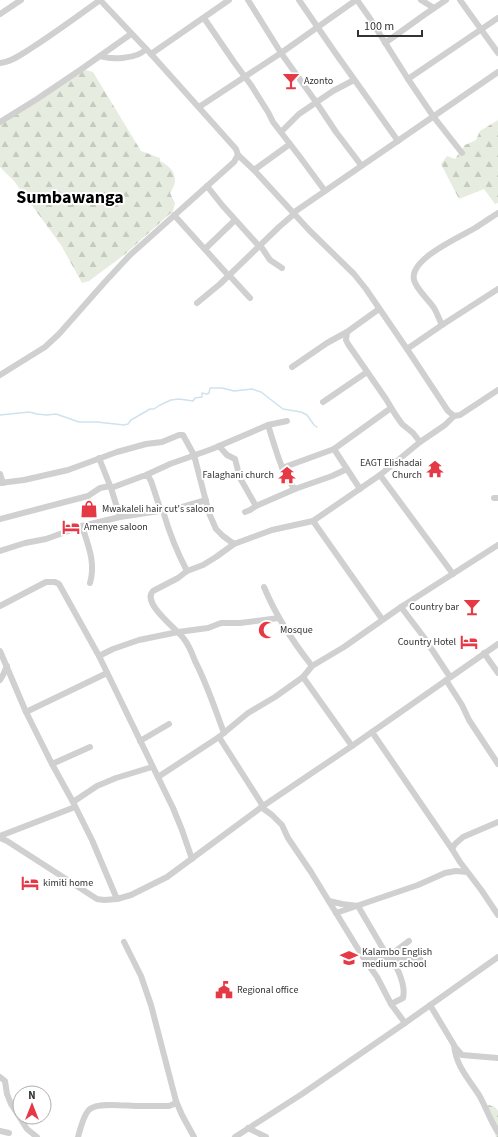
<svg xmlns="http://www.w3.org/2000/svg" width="498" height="1137" viewBox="0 0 498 1137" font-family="'Source Sans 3',sans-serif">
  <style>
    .forest { fill: url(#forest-firs) }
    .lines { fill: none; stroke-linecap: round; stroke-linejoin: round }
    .stream { stroke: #cfe2ee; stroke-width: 1.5 }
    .minor { stroke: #d0d0d0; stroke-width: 6 }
    .labels { text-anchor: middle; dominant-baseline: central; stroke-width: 4; stroke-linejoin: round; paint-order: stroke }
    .poi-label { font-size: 10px; fill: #333; stroke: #fff; text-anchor: start }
    .town-label { font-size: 18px; font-weight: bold; fill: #000; stroke: #fff }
  </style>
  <defs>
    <pattern id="forest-firs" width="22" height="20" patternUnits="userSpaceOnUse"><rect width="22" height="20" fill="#e6ecdf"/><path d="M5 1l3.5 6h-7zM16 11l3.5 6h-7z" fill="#c6cbc0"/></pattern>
  </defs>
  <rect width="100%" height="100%" fill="#fff"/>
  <g class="forest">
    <path d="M 85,70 L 93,72 L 141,151 L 160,158 L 160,161 C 174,168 180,179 170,193 L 175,203 L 173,211 L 124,255 L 89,281 L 82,283 L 61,245 L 14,181 L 0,167 L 0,124 Z"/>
    <path d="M 498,120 L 498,203 L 495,204 L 484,189 L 459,199 L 441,164 L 447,156 L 455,159 L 465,145 L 476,140 L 480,131 Z"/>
    <path d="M 489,1105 L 495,1107 L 498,1111 L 498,1137 L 496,1137 L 486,1108 Z"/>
  </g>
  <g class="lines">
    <path class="stream" d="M 0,415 L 29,412 L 37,414 L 47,415 L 56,414 L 79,422 L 97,422 L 124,425 L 128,424 L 131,420 L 150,409 L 154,409 L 160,405 L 171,400 L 179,399 L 193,401 L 195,398 L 202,397 L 202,393 L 207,394 L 209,393 L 210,388 L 222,388 L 234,391 L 252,389 L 261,392 L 283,409 L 301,412 L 307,415 L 314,425 L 317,427"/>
    <g class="minor">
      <path d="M 248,0 L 281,53 L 316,102 L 336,132 L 361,165"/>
      <path d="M 299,0 L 334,51 L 398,141"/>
      <path d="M 357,0 L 369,17 L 408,79 L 433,116 L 462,153"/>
      <path d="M 421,0 L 434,8"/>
      <path d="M 460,0 L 498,53"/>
      <path d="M 0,14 L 21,0"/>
      <path d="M 204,18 L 234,62 L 251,85 L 268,112 L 273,122 L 300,157 L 325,191"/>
      <path d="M 385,43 L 424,15 L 446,0"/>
      <path d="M 151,54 L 229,0"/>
      <path d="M 100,56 C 111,60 138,59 146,49"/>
      <path d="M 0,63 C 12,62 23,53 33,47 C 56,32 78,16 100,0"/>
      <path d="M 408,79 L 498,18"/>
      <path d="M 199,107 L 281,53 L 356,0"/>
      <path d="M 0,122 L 37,99 L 83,68 L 131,34"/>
      <path d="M 281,132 L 299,114 L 333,91 L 354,80"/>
      <path d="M 238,155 L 254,170 L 309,230 L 354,274 L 366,289 L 407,349 L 448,411 L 454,416 L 460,415 L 498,390"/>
      <path d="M 254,170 L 290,144"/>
      <path d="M 207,186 L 222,205 L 259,246"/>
      <path d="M 293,213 L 498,72"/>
      <path d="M 174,215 L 228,275"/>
      <path d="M 260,245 L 270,260 L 282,268"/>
      <path d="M 205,249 L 235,220"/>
      <path d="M 229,275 L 250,298"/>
      <path d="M 197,303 L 220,284 L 279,227 L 294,214"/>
      <path d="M 442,325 C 439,319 437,313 434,308 C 429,300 416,289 414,280 C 409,259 460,237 475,228 C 483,223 490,218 498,213"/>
      <path d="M 347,332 L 346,340 L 348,344 L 386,399 L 395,414 L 402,424 L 413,433 L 420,442"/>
      <path d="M 407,349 L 442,325 L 498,289"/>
      <path d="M 292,367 L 327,343 L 347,332 L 379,309"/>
      <path d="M 0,375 L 45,347 L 59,334 L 104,283 L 130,255 L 234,162 L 238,155 L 236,149 L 151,54 L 100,0"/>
      <path d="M 323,402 L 367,372"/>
      <path d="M 268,425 C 274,443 282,476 295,489"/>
      <path d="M 219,446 L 227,455 L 235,459 L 240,478 L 256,506"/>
      <path d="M 99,458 L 111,488 L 120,517"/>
      <path d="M 282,468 L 334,449"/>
      <path d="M 0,474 L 3,483"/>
      <path d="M 146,475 L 170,464 L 212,449 L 268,425 L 287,421"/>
      <path d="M 380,475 L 453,574"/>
      <path d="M 0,483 L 24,480 L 68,470 L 117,452 L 146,444 L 162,442 L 179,435 L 183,435 L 194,455 L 209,513 L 216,529 L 223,536 L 234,544 L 272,530 L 313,521 L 380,475 L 420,442 L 445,425 L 454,416"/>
      <path d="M 111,488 L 143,476 L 148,476 L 151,481 L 161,511"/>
      <path d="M 360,489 L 334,449 L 391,408"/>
      <path d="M 494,498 L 498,498"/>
      <path d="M 163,511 C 169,532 177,552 187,571"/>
      <path d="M 245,512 L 250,510 L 256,506 L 295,489 L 332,476 L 347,469"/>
      <path d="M 0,519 L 88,496 L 100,488 L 110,486"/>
      <path d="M 313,521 L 382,619"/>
      <path d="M 82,526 C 88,545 96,563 90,583"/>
      <path d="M 0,551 L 25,543 L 46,539 L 82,526 L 120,517 L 179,508 L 206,500"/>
      <path d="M 264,587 C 276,616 293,642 312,666"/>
      <path d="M 0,606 L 46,582 L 55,582 L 59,584 L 99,656 L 173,808 L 182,830 L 192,859"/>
      <path d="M 401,607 L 423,636 L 450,677"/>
      <path d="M 0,651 L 26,712 L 52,764 L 73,802 L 92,840 L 117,899"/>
      <path d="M 484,653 L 498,673"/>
      <path d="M 99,656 L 113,649 L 139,640 L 178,632 L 208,628 L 221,623 L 240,623 L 279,618"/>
      <path d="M 303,677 L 352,746"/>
      <path d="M 0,680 L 3,675 L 7,666"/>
      <path d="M 446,680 L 462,705 L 469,720 L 498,764"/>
      <path d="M 26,712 L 107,673"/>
      <path d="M 372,732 L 452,849 L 460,862 L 482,891 L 498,915"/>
      <path d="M 224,733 C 215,709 207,684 195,661 C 192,653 189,645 184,639 C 177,629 141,603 153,591 L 178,578 L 187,571 L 203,565 L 216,557 L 234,544"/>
      <path d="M 219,737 L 263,806"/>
      <path d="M 140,741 L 169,724"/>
      <path d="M 52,764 L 90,747"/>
      <path d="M 158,777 L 219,737 L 248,713 L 275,697 L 303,677 L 312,666 L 344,647 L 401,607 L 498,545"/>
      <path d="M 73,802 L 97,786 L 116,778 L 152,767"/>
      <path d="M 261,807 L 272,815 L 282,825 L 288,838 L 311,872 L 363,957 L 377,977 L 391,1004 L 405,1023"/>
      <path d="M 0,836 L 75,807"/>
      <path d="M 0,838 L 7,841 L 97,899 L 104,900 L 117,899 L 131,895 L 167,877 L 263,806 L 352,746 L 498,644"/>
      <path d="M 452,849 L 455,844 L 463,837 L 498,822"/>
      <path d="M 329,901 L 342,904 L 358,906 L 389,959"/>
      <path d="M 336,913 L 418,885 L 445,873 L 456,871 L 467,872"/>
      <path d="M 124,942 L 141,976 L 151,1005 L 176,1101 L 182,1115 L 194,1137"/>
      <path d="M 363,957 L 399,960 L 421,960"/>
      <path d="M 388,957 L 409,941"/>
      <path d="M 391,959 C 398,968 406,986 403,998 L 391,1004"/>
      <path d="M 430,1005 L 454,1045 C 456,1066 468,1078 479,1095 C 486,1107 490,1120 498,1132"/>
      <path d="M 455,1047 L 462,1055 L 498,1058"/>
      <path d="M 0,1077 L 5,1081 L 7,1094 L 11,1104 L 27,1129 L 37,1137"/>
      <path d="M 248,1128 L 266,1137"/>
      <path d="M 0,1131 L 9,1133"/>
      <path d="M 78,1137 C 80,1130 84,1113 90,1109 C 98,1102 127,1106 138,1106 C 149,1106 159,1106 169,1106 L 174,1104 L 176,1101"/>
      <path d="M 235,1137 L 302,1094 L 405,1023 L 498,957"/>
    </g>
  </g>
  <defs>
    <g id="bar-bare" transform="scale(1.38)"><path d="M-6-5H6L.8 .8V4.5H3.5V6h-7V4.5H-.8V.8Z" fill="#e63946" stroke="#fff" stroke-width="2.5" paint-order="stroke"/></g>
    <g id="temple-bare" transform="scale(1.38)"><path d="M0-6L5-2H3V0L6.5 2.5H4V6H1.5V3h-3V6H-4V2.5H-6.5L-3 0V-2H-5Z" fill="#e63946" stroke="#fff" stroke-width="2.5" paint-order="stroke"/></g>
    <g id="shop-bare" transform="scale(1.38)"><path d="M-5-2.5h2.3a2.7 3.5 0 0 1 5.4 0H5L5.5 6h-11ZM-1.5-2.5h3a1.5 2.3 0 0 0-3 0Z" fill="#e63946" stroke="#fff" stroke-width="2.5" paint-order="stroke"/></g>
    <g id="hotel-bare" transform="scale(1.38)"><path d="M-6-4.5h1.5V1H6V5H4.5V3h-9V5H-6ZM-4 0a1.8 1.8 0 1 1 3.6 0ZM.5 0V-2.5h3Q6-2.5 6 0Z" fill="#e63946" stroke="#fff" stroke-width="2.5" paint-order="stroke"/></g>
    <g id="mosque-bare" transform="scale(1.38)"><path d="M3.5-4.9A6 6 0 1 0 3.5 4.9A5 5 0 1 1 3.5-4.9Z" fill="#e63946" stroke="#fff" stroke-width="2.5" paint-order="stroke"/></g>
    <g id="school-bare" transform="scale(1.38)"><path d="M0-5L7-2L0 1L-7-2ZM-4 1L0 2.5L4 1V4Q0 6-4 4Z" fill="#e63946" stroke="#fff" stroke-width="2.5" paint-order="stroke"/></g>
    <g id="civic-bare" transform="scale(1.38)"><path d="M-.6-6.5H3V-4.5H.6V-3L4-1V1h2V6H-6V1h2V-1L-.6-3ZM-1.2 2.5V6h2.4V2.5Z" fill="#e63946" stroke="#fff" stroke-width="2.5" paint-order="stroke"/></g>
  </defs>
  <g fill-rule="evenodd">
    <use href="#bar-bare" x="291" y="81"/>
    <use href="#temple-bare" x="435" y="469"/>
    <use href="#temple-bare" x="287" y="475"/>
    <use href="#shop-bare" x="89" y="509"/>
    <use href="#hotel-bare" x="71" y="527"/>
    <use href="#bar-bare" x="472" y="607"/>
    <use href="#mosque-bare" x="267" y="630"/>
    <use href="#hotel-bare" x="469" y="642"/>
    <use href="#hotel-bare" x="30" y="883"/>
    <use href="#school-bare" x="349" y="958"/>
    <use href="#civic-bare" x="224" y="990"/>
  </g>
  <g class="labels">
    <g class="poi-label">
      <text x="304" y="81">Azonto</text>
      <text x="422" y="463" text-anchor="end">EAGT Elishadai<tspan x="422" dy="12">Church</tspan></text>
      <text x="274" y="475" text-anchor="end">Falaghani church</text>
      <text x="102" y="509">Mwakaleli hair cut's saloon</text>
      <text x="84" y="527">Amenye saloon</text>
      <text x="459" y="607" text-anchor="end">Country bar</text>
      <text x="280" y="630">Mosque</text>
      <text x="456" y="642" text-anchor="end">Country Hotel</text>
      <text x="43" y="883">kimiti home</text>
      <text x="362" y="952">Kalambo English<tspan x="362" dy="12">medium school</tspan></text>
      <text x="237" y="990">Regional office</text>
    </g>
    <g class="town-label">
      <text x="70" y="197">Sumbawanga</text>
    </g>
  </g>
  <g transform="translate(32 1105)"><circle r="19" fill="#ffffff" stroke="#adadad"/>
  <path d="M0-3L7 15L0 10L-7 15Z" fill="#e63946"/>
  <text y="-6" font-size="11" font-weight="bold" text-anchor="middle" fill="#333333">N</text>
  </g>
  <path d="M358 30v6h64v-6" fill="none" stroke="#333333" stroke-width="2"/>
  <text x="364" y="30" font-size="12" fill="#333333" stroke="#ffffff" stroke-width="3" paint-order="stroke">100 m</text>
</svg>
